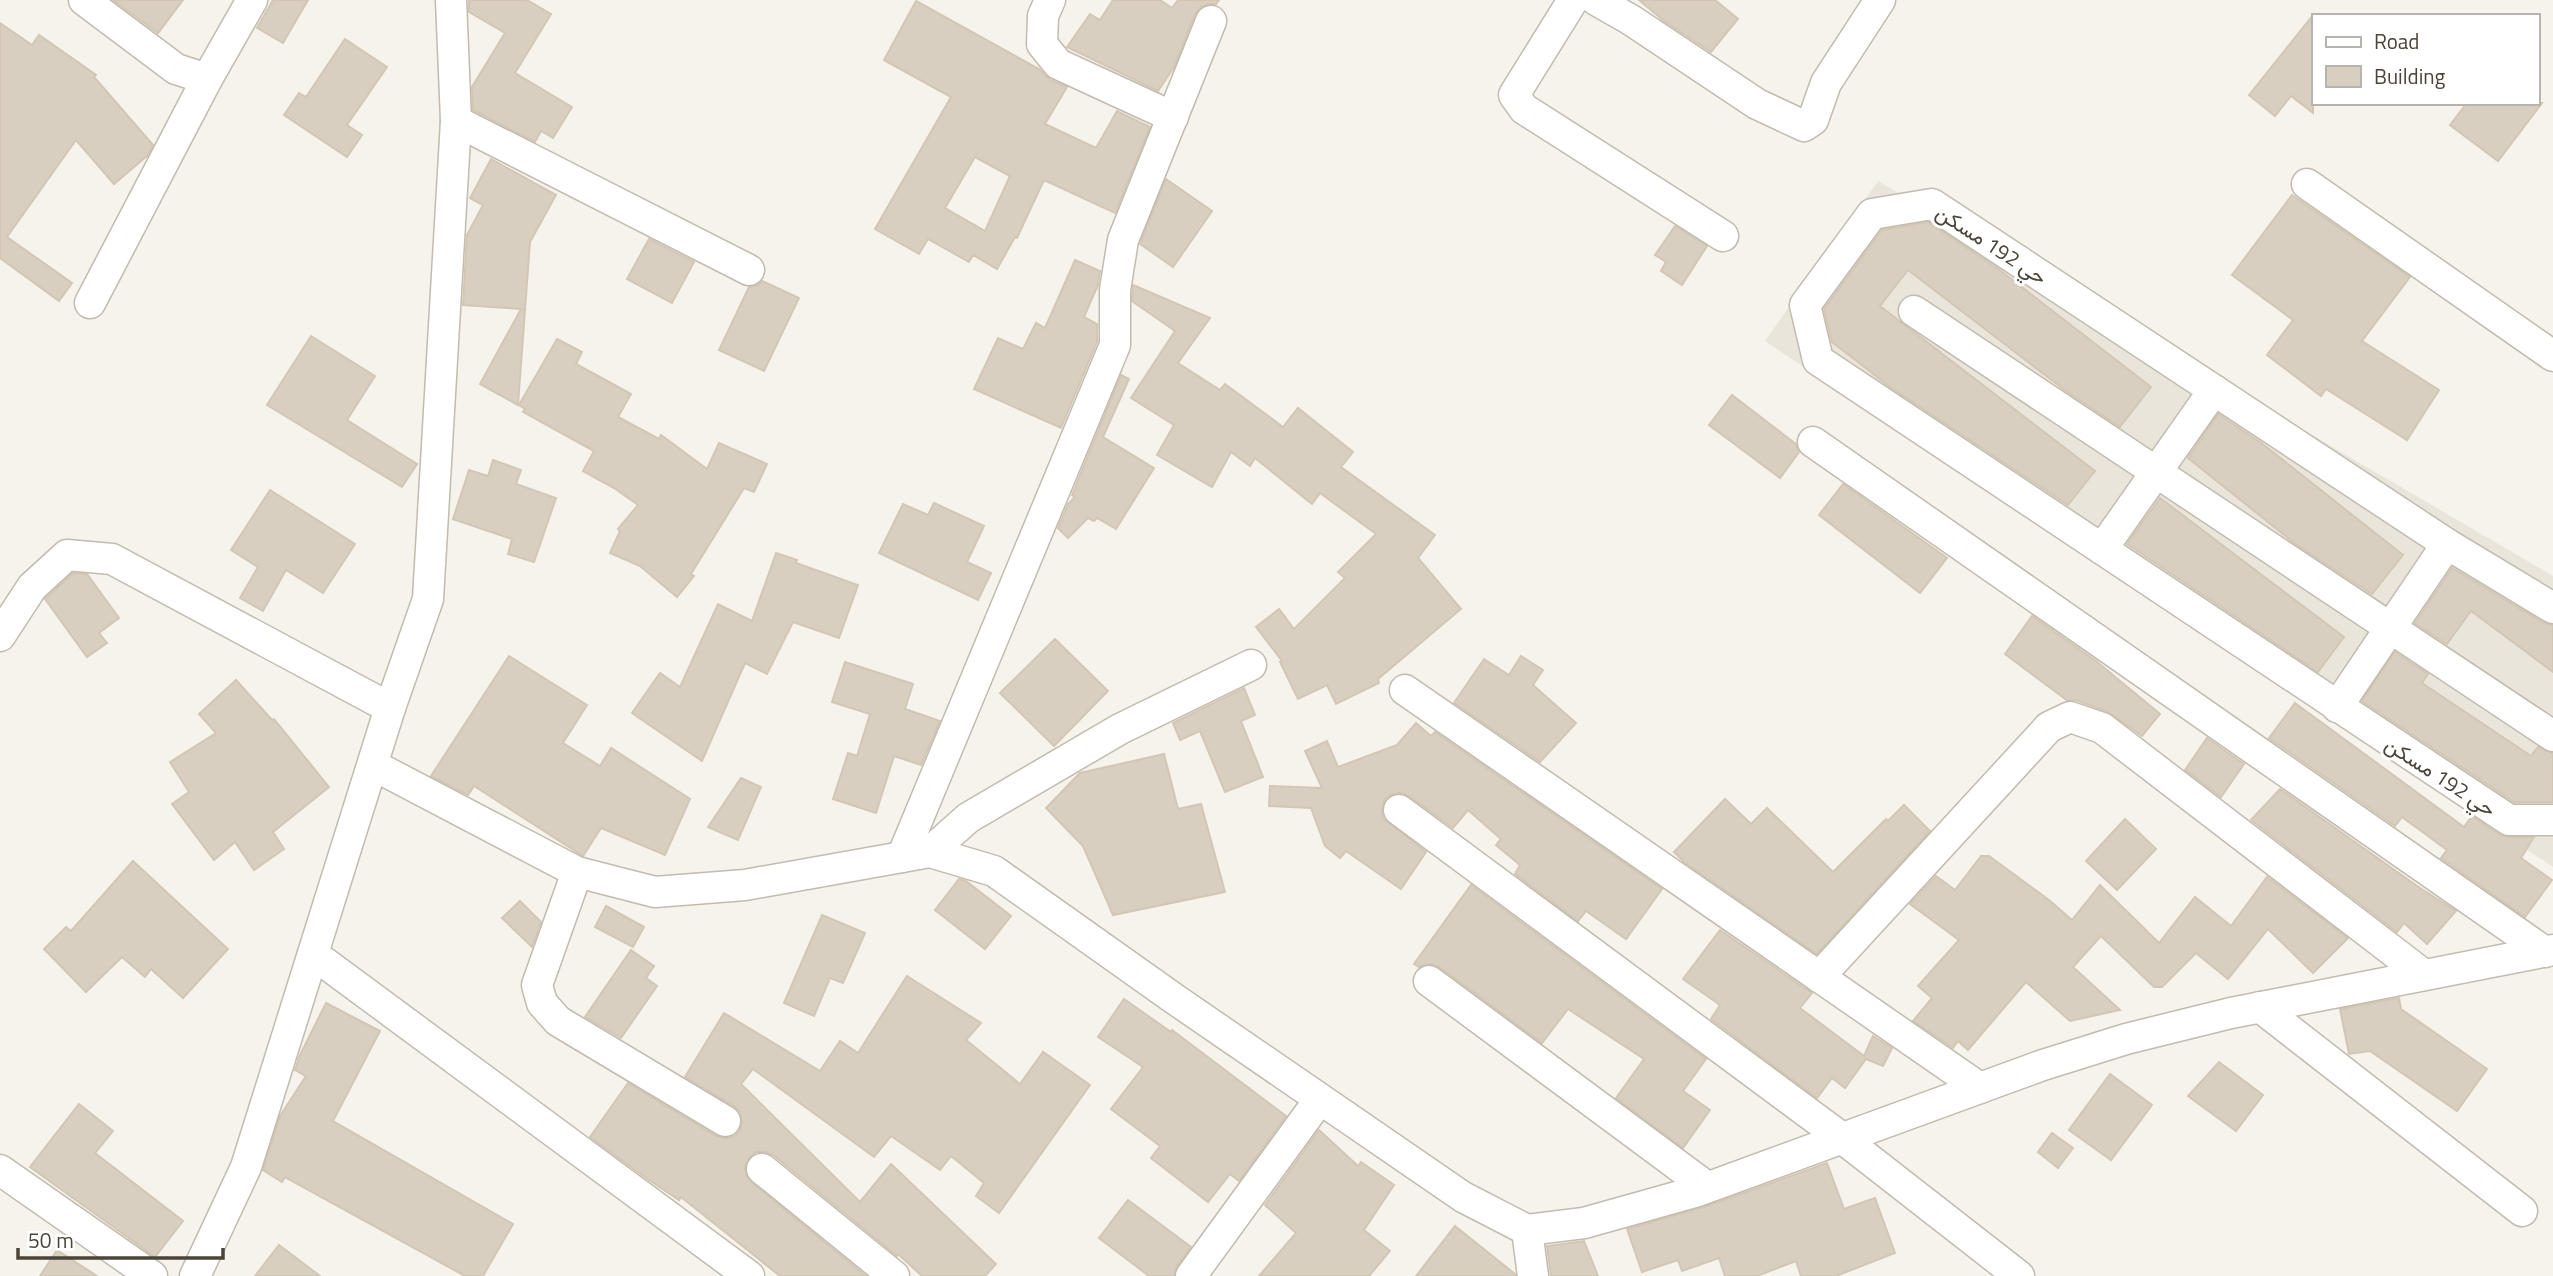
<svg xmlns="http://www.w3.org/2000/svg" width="2553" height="1276" viewBox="0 0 2553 1276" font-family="'Titillium Web',Vazirmatn,sans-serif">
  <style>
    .residential { fill: #eae5da }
    .building { fill: #d8cfc1; stroke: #d3c7b4; stroke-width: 2; fill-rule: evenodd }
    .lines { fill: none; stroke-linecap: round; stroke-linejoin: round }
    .minor-casing { stroke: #c2bbae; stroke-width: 33 }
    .minor { stroke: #fff; stroke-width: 30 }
    .labels { text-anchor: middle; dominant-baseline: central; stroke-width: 6; stroke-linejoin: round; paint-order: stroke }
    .street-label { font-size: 21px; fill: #4b4439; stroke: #fff }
  </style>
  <rect width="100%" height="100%" fill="#f6f3ec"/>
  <path class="residential" d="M 1878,181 L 2553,576 L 2553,867 L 1765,341 Z"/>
  <g class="building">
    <path d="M 113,0 L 183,0 L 158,33 Z"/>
    <path d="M 273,0 L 308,0 L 283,43 L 257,28 Z"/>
    <path d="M 469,0 L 527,0 L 551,14 L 515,73 L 572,107 L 553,138 L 541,131 L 535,142 L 473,110 L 472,87 L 505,33 L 469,12 Z"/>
    <path d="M 1113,0 L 1160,0 L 1172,8 L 1178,0 L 1219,0 L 1216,4 L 1208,4 L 1201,7 L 1195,14 L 1174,67 L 1158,91 L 1067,47 L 1090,14 L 1100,20 Z"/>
    <path d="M 1639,0 L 1715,0 L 1738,19 L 1711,52 L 1664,21 Z"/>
    <path d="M 916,1 L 1039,69 L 1050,80 L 1067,87 L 1045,124 L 1096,148 L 1117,111 L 1150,127 L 1115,213 L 1044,180 L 1017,238 L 1015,237 L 997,269 L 973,255 L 969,262 L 928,239 L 919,254 L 875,229 L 951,97 L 884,60 ZM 975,157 L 1010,176 L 985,231 L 945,208 Z"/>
    <path d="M 2313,15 L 2313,113 L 2291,96 L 2275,116 L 2249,95 Z"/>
    <path d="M 0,23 L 32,45 L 39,35 L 96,75 L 94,77 L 153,145 L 148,155 L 114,184 L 76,140 L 7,237 L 72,283 L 59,301 L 0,258 Z"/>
    <path d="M 345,39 L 387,67 L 347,125 L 362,135 L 347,157 L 284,115 L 299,93 L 306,97 Z"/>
    <path d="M 2467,103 L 2542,103 L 2498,161 L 2450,125 Z"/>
    <path d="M 491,159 L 556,195 L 530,242 L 518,405 L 480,384 L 521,309 L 463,305 L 467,235 L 483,205 L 470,198 Z"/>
    <path d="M 1166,179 L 1212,211 L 1173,267 L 1140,244 Z"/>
    <path d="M 2292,195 L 2410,277 L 2362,341 L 2439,390 L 2407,440 L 2326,389 L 2321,396 L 2267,355 L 2293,320 L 2232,275 Z"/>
    <path d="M 1928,222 L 1997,268 L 2151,387 L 2120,427 L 2066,391 L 1908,270 L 1880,306 L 2095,471 L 2068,505 L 1890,387 L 1832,342 L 1824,309 L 1882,230 Z"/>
    <path d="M 1675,226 L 1707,246 L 1682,285 L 1661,271 L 1666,262 L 1655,255 Z"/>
    <path d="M 649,239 L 694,262 L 672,303 L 627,279 Z"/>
    <path d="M 1075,260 L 1100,271 L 1098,285 L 1084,317 L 1097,324 L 1097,342 L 1061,428 L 974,389 L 998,338 L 1023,349 L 1036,323 L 1045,328 Z"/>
    <path d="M 762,281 L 799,298 L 764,371 L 719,350 L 749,287 L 758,285 Z"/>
    <path d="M 1133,285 L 1210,318 L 1178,363 L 1220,390 L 1225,384 L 1283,427 L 1298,408 L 1353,452 L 1341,467 L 1435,535 L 1418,558 L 1461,609 L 1378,679 L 1379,683 L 1336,704 L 1327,685 L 1298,699 L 1280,662 L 1282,661 L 1256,627 L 1279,609 L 1294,629 L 1345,578 L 1338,572 L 1376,534 L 1320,493 L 1312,504 L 1255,458 L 1250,466 L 1231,452 L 1212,487 L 1157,455 L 1174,425 L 1131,398 L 1175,331 L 1132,301 Z"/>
    <path d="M 311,336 L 375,376 L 347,420 L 417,464 L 402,487 L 267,405 Z"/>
    <path d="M 557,339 L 582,352 L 576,364 L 631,394 L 618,417 L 659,439 L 661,435 L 707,469 L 719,443 L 767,464 L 754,492 L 744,488 L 691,574 L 694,576 L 677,597 L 640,566 L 610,553 L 620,531 L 618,529 L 638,505 L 614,488 L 583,471 L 594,451 L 523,412 L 525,409 L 519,405 Z"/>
    <path d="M 1121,375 L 1129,379 L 1103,437 L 1154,468 L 1116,529 L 1097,518 L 1094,521 L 1088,518 L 1068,538 L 1058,528 L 1068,504 L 1075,497 L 1072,495 Z"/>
    <path d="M 1732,395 L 1796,444 L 1799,452 L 1780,478 L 1709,425 Z"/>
    <path d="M 2218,414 L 2260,442 L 2403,555 L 2372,594 L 2293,542 L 2188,458 Z"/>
    <path d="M 493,460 L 521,470 L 516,484 L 556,498 L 534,562 L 508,554 L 512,539 L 453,519 L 469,470 L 488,476 Z"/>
    <path d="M 1843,484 L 1947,558 L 1920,593 L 1819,515 Z"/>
    <path d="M 270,490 L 355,544 L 323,593 L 286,570 L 263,611 L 240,598 L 258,567 L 231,550 Z"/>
    <path d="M 2160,498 L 2344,637 L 2318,672 L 2127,544 Z"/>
    <path d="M 934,503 L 984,526 L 967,562 L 991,573 L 978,600 L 879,553 L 903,504 L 928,515 Z"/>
    <path d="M 776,553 L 797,560 L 796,563 L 858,585 L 839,638 L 793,622 L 767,674 L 745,663 L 702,761 L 632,713 L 660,673 L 680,687 L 718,604 L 752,621 Z"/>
    <path d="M 2452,568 L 2544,623 L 2553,625 L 2553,672 L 2471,611 L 2447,644 L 2415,623 Z"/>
    <path d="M 73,573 L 87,574 L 119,618 L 99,633 L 107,643 L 87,657 L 45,599 Z"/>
    <path d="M 2032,616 L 2096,661 L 2160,714 L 2142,736 L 2108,712 L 2076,700 L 2068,701 L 2005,654 Z"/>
    <path d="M 1055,639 L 1108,691 L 1054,746 L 1000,693 Z"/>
    <path d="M 2395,652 L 2428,674 L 2422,683 L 2531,756 L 2538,747 L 2553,753 L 2553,802 L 2514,802 L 2362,701 Z"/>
    <path d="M 509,656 L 587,705 L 563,743 L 600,766 L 611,748 L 690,799 L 665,855 L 601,828 L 583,856 L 474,786 L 468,795 L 431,776 Z"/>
    <path d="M 1521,656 L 1543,670 L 1533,685 L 1576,723 L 1540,762 L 1454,703 L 1484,659 L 1509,675 Z"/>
    <path d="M 845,662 L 913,684 L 905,709 L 940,721 L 921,765 L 894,756 L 876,813 L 833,799 L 848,753 L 857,756 L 870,714 L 832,702 Z"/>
    <path d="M 236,680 L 273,721 L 274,719 L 329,787 L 273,832 L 284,849 L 254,870 L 235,842 L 214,860 L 172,804 L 189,792 L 170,762 L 216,733 L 199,714 Z"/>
    <path d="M 1244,688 L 1255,715 L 1241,721 L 1263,777 L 1225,792 L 1200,731 L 1180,740 L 1173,723 Z"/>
    <path d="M 2295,703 L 2464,827 L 2472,816 L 2500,835 L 2509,837 L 2534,837 L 2521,858 L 2552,880 L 2525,917 L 2441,858 L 2447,850 L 2402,817 L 2395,826 L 2269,738 Z"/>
    <path d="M 1416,723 L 1431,736 L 1435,732 L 1662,889 L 1626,939 L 1586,911 L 1578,921 L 1515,874 L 1520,865 L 1496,845 L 1501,839 L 1468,810 L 1453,828 L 1409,796 L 1400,793 L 1393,794 L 1385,799 L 1382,809 L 1383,818 L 1426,852 L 1401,889 L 1346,851 L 1340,858 L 1325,846 L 1311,808 L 1269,806 L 1270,786 L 1322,788 L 1305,751 L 1327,741 L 1338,767 L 1397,745 Z"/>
    <path d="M 2207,738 L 2244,764 L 2221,797 L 2185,770 Z"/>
    <path d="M 1164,754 L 1178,809 L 1201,804 L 1225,892 L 1113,915 L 1083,846 L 1046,808 L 1080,773 Z"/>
    <path d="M 741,778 L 761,787 L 738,840 L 708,827 Z"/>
    <path d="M 2280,789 L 2420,888 L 2456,911 L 2427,944 L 2404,923 L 2397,932 L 2251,820 Z"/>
    <path d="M 1725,799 L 1751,824 L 1767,808 L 1833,872 L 1886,819 L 1888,821 L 1904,805 L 1930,831 L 1817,954 L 1685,863 L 1674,852 Z"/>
    <path d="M 2125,819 L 2156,849 L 2117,890 L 2086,861 Z"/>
    <path d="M 1981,856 L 1989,856 L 2049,900 L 2072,920 L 2100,885 L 2159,943 L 2195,897 L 2231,926 L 2267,877 L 2348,938 L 2313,973 L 2268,929 L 2228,979 L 2196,953 L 2162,987 L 2154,987 L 2101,936 L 2073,967 L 2120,1010 L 2070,1021 L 2026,982 L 1968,1050 L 1958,1041 L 1953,1048 L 1913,1021 L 1932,998 L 1918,986 L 1959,940 L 1910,904 L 1936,876 L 1955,890 Z"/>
    <path d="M 133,861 L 228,949 L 183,998 L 151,969 L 145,977 L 122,957 L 86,992 L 44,949 L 66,927 L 71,931 Z"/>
    <path d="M 959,879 L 966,881 L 1011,916 L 985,949 L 935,910 Z"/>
    <path d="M 1471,885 L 1706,1059 L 1683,1091 L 1710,1110 L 1683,1148 L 1616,1098 L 1644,1059 L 1568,1009 L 1542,1043 L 1439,967 L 1430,964 L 1419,967 L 1414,964 Z"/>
    <path d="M 520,901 L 541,922 L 532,947 L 502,918 Z"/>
    <path d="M 606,906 L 644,927 L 633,947 L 595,927 Z"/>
    <path d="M 822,915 L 865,933 L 843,983 L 830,978 L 814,1016 L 784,1003 Z"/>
    <path d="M 1720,930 L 1812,993 L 1800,1008 L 1864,1056 L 1873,1036 L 1892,1048 L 1883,1066 L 1866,1059 L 1845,1088 L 1832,1078 L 1817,1098 L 1711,1019 L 1720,1005 L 1683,979 Z"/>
    <path d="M 631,950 L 654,966 L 646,978 L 657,986 L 621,1038 L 585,1017 Z"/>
    <path d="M 907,976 L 981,1023 L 966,1040 L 1020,1084 L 1043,1052 L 1090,1085 L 999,1213 L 976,1196 L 984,1183 L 951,1156 L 940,1170 L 891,1136 L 874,1157 L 753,1069 L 741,1084 L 860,1202 L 891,1164 L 996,1264 L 985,1276 L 922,1276 L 898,1254 L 897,1256 L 773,1155 L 765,1152 L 756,1152 L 749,1158 L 745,1166 L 746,1175 L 751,1182 L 866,1276 L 780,1276 L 681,1197 L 679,1200 L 649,1180 L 590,1137 L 628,1083 L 716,1136 L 724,1138 L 733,1137 L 740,1131 L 742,1122 L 740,1112 L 734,1106 L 685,1077 L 724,1013 L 820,1071 L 840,1041 L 858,1053 Z"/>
    <path d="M 2399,998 L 2401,1009 L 2487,1069 L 2457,1111 L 2370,1051 L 2349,1054 L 2340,1009 Z"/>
    <path d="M 1124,999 L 1171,1032 L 1172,1030 L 1286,1116 L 1239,1181 L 1230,1174 L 1208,1202 L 1151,1158 L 1160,1146 L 1111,1109 L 1143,1067 L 1098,1037 Z"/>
    <path d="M 326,1003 L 380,1031 L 333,1121 L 513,1224 L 483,1276 L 465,1276 L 285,1177 L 282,1182 L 263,1170 L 280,1116 L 306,1076 L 295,1070 L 300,1055 Z"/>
    <path d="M 2219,1062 L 2263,1095 L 2236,1131 L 2188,1096 Z"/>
    <path d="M 2110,1074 L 2152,1105 L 2111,1160 L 2069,1130 Z"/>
    <path d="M 79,1104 L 113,1131 L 95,1153 L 183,1221 L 155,1257 L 30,1167 Z"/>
    <path d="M 1319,1130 L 1358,1166 L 1361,1162 L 1394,1185 L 1364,1230 L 1390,1251 L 1369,1276 L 1259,1276 L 1296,1233 L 1265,1205 Z"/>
    <path d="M 2052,1133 L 2073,1148 L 2058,1168 L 2038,1152 Z"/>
    <path d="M 1827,1163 L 1844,1209 L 1875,1198 L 1895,1253 L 1836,1276 L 1801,1276 L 1796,1261 L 1757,1276 L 1725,1276 L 1719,1258 L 1682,1271 L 1678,1260 L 1642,1272 L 1627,1229 L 1704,1207 Z"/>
    <path d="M 1128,1200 L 1191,1247 L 1177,1266 L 1174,1276 L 1149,1276 L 1099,1238 Z"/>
    <path d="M 1455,1226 L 1515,1274 L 1515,1276 L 1416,1276 Z"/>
    <path d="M 1584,1241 L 1598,1276 L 1551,1276 L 1547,1246 Z"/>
    <path d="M 279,1245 L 320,1276 L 255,1276 Z"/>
    <path d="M 57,1250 L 97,1276 L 40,1276 Z"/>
  </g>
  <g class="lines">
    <g class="minor-casing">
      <g id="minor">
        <path d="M 84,0 L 176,69 L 207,79 L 252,0"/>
        <path d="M 1050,0 L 1043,16 L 1042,44 L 1058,64 L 1173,117"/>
        <path d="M 1573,0 L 1514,95 L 1524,109 L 1723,236"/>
        <path d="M 1596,0 L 1631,20 L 1757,104 L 1804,126 L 1813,120 L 1826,83 L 1880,0"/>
        <path d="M 456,121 L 749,270"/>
        <path d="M 2307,184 L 2553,356"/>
        <path d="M 90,303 L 207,79"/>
        <path d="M 1914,311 L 2553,736"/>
        <path d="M 1813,442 L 2545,952"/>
        <path d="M 2102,549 L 2214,390"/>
        <path d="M 2553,608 L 2447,544 L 1932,204 L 1872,214 L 1805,305 L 1818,360 L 2509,820 L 2553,820"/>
        <path d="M 0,636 L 32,587 L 67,555 L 112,559 L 390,708"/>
        <path d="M 1405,690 L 1980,1088"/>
        <path d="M 2337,707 L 2447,544"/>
        <path d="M 373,765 L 577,872 L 655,892 L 745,885 L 930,852 L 994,871 L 1176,1000 L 1463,1197 L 1527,1230 L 1584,1223 L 1698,1191 L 2043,1065 L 2126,1039 L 2231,1013 L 2553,950"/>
        <path d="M 1399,810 L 1842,1138 L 2019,1276"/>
        <path d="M 930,852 L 968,818 L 1120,729 L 1251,665"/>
        <path d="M 902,857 L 1115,345 L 1115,290 L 1123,240 L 1211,21"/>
        <path d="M 577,872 L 537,985 L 542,1003 L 558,1021 L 725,1121"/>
        <path d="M 313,954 L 749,1276"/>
        <path d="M 1819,977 L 2049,727 L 2070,717 L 2102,728 L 2424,975"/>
        <path d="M 1429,981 L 1707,1187"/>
        <path d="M 2260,1007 L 2522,1211"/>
        <path d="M 762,1169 L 894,1276"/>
        <path d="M 0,1170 L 152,1276"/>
        <path d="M 1527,1230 L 1533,1276"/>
        <path d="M 195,1276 L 246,1167 L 390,708 L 428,599 L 456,121 L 451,0"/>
        <path d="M 1191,1276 L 1320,1099"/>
      </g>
    </g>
    <use href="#minor" class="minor"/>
  </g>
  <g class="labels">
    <g class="street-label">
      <text transform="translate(1992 244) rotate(33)">حي 192 مسكن</text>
      <text transform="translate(2441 776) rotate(33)">حي 192 مسكن</text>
    </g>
  </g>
  <rect x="2312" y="14" width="228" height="91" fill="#ffffff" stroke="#b7b4b0" stroke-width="2"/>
  <rect x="2326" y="37" width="35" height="10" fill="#ffffff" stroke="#b7b4b0" stroke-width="2"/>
  <text x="2374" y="49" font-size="21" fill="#4b4439">Road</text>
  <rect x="2326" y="66" width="35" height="21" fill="#d8cfc1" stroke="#b7b4b0" stroke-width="2"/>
  <text x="2374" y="84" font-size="21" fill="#4b4439">Building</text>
  <path d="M18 1248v10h205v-10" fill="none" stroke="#4b4439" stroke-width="3.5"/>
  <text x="28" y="1248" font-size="21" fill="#4b4439" stroke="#ffffff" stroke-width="5" paint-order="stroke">50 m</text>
</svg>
